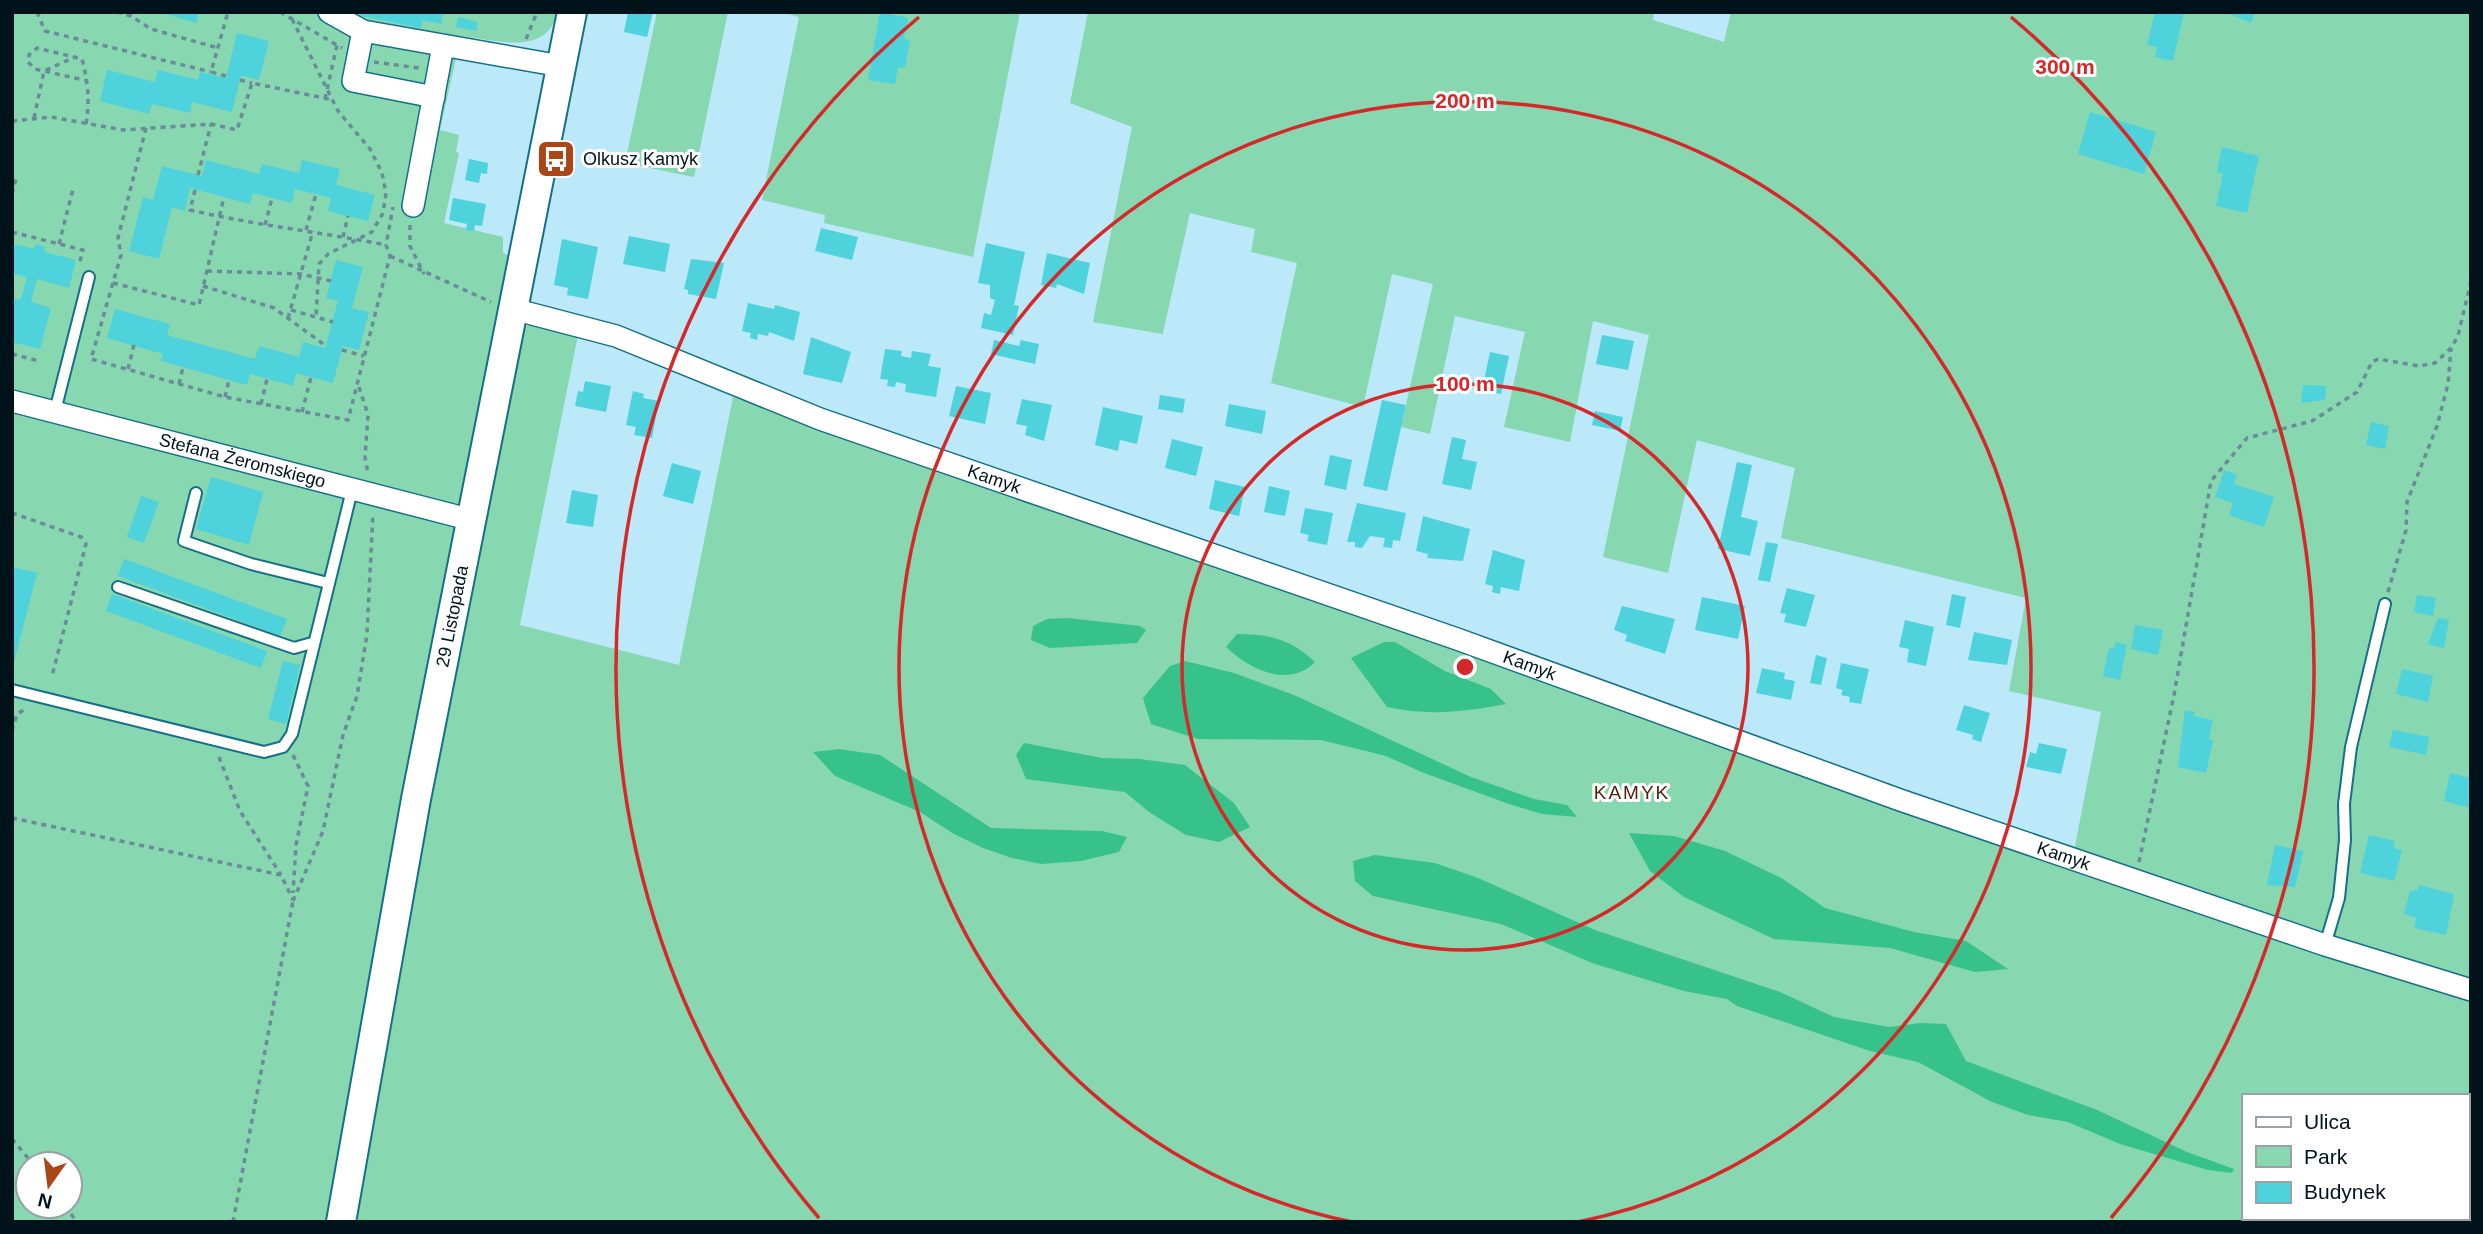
<svg xmlns="http://www.w3.org/2000/svg" width="2483" height="1234" font-family="Helvetica,sans-serif">
	<style>
		.green { fill: #87d7b0; fill-rule: evenodd }
		.forest { fill: #37c28b }
		.building { fill: #4ed2dc }
		.lines { fill: none; stroke-linecap: round; stroke-linejoin: round }
		.service-casing { stroke: #156f88; stroke-width: 14 }
		.minor-casing { stroke: #156f88; stroke-width: 24 }
		.tertiary-casing { stroke: #156f88; stroke-width: 32 }
		.path { stroke: #6a8c99; stroke-width: 3.5; stroke-dasharray: 5 5; stroke-linecap: butt }
		.service { stroke: #fff; stroke-width: 10 }
		.minor { stroke: #fff; stroke-width: 21 }
		.tertiary { stroke: #fff; stroke-width: 28 }
		.ring { fill: none; stroke: #d62828; stroke-width: 3.5 }
		.labels { text-anchor: middle; stroke-width: 6; stroke-linejoin: round; paint-order: stroke }
		.poi-label { font-size: 18px; fill: #00131b; stroke: #fff; text-anchor: start }
		.street-label { font-size: 18px; fill: #00131b; stroke: #fff }
		.neighbourhood-label { font-size: 19px; letter-spacing: 2px; fill: #4f1f09; stroke: #fff }
		.centre { fill: #d62828; stroke: #fff; stroke-width: 3.5 }
		.ring-label { font-size: 21px; text-anchor: middle; font-weight: bold; fill: #d62828; stroke: #fff; stroke-width: 6; stroke-linejoin: round; paint-order: stroke }
	</style>
	<rect width="100%" height="100%" fill="#bbe9fa"/>
	<!-- green -->
	<g class="green">
		<path d="M12,12H557C548,57 495,40 461,36L440,130L459,135L456,152L459,153L444,223L503,237V253L510,256L328,1222H12ZM28,1164H70V1206H28Z"/>
		<polygon points="657,12 728,12 694,177 625,163"/>
		<polygon points="780,12 1020,12 973,257 824,223 825,215 762,200 799,17"/>
		<polygon points="1088,12 1654,12 1653,20 1724,42 1731,12 2471,12 2471,980 2339,942 2074,851 2101,712 2009,691 2026,598 1781,538 1795,468 1697,440 1668,573 1603,557 1649,335 1593,321 1570,442 1504,427 1525,332 1455,316 1430,434 1401,427 1433,284 1392,274 1363,407 1271,383 1297,263 1251,252 1255,229 1190,213 1162,337 1162,334 1093,322 1132,127 1070,103"/>
		<polygon points="528,325 578,335 520,625 679,665 733,397 2471,997 2471,1213 2467,1216 2467,1096 2243,1096 2243,1218 2465,1218 2461,1222 353,1222 429,803 522,331"/>
	</g>
	<!-- forest -->
	<g class="forest">
		<polygon points="1068,618 1140,626 1146,630 1137,643 1050,648 1031,640 1033,626 1047,619"/>
		<path d="M1237,634C1269,634 1291,639 1315,662C1288,689 1249,669 1226,647Z"/>
		<path d="M1384,642H1395L1445,671L1491,689L1506,704C1464,712 1428,716 1387,707L1351,658Z"/>
		<polygon points="1185,661 1234,673 1294,695 1471,777 1534,799 1567,805 1577,817 1542,814 1509,804 1424,773 1386,756 1321,740 1198,739 1151,724 1143,698 1170,666"/>
		<polygon points="1024,743 1102,758 1140,759 1185,765 1234,803 1250,827 1219,842 1186,835 1149,812 1125,792 1026,779 1016,755"/>
		<polygon points="839,749 880,755 991,828 1102,831 1127,837 1119,852 1081,861 1041,864 1012,858 983,848 954,834 920,812 835,776 813,752"/>
		<polygon points="1629,833 1674,836 1725,851 1783,879 1825,908 1914,932 1966,941 2008,969 1975,972 1890,948 1774,939 1684,897 1650,871"/>
		<polygon points="1375,855 1435,863 1478,878 1595,930 1780,992 1834,1017 1889,1027 1921,1023 1946,1024 1966,1061 2097,1110 2187,1152 2234,1169 2232,1173 2208,1170 2120,1144 2068,1122 2028,1115 1992,1102 1918,1062 1870,1051 1737,1006 1727,999 1684,991 1592,963 1501,924 1373,896 1355,881 1353,861"/>
	</g>
	<!-- building -->
	<g class="building">
		<polygon points="159,12 199,12 196,23"/>
		<polygon points="361,12 436,12 443,14 441,24 423,20 421,28 361,16"/>
		<polygon points="628,12 653,12 647,37 624,32"/>
		<polygon points="880,12 908,18 904,39 910,40 905,68 898,67 895,84 868,80"/>
		<polygon points="2155,12 2184,12 2173,61 2155,57 2157,47 2147,45"/>
		<polygon points="2225,12 2255,12 2251,23"/>
		<polygon points="458,17 478,22 476,31 456,27"/>
		<polygon points="237,33 269,41 259,80 241,75 232,112 192,102 190,113 152,104 149,114 100,101 107,70 155,82 158,70 198,80 200,72 226,78"/>
		<polygon points="2090,112 2156,132 2144,174 2078,154"/>
		<polygon points="2222,147 2259,156 2247,213 2216,206 2223,174 2217,172"/>
		<polygon points="469,159 488,163 487,174 481,173 479,183 465,180"/>
		<polygon points="206,160 259,174 262,164 299,173 302,160 340,169 336,185 375,195 368,221 328,211 331,198 295,189 292,203 253,193 250,204 190,188 185,211 172,207 159,259 129,251 143,197 153,200 162,166 202,176"/>
		<polygon points="453,198 486,204 482,226 475,225 474,231 466,230 467,224 449,220"/>
		<polygon points="821,228 858,237 852,260 815,251"/>
		<polygon points="629,236 670,244 665,272 623,264"/>
		<polygon points="562,239 598,247 588,299 567,295 568,288 554,285"/>
		<polygon points="986,243 1025,252 1014,305 1019,306 1013,335 981,328 984,313 991,315 995,300 990,298 990,285 978,283"/>
		<polygon points="12,244 34,249 35,244 45,247 44,252 76,260 69,288 37,279 31,302 51,308 40,349 12,342 12,298 21,300 27,277 12,273"/>
		<polygon points="1047,253 1090,263 1084,294 1057,284 1056,288 1041,285"/>
		<polygon points="691,259 724,263 716,299 688,294 688,290 684,289"/>
		<polygon points="336,260 363,267 352,308 369,312 359,350 343,346 333,383 296,373 293,386 250,374 247,385 161,361 163,354 107,338 115,309 170,324 167,335 255,359 259,346 299,357 303,342 325,348 338,301 326,298"/>
		<polygon points="748,303 774,309 775,305 800,312 794,341 769,332 768,336 758,334 757,340 750,338 751,333 742,331"/>
		<polygon points="1602,335 1634,341 1628,370 1596,364"/>
		<polygon points="811,337 851,352 842,383 803,374"/>
		<polygon points="994,340 1019,346 1021,340 1039,344 1035,364 991,354"/>
		<polygon points="885,349 902,351 901,356 911,358 912,351 931,354 928,366 941,368 936,397 905,392 906,384 896,382 895,387 887,386 888,380 880,379"/>
		<polygon points="1490,352 1509,356 1501,394 1482,390"/>
		<polygon points="585,381 611,386 606,412 575,406 578,391 583,392"/>
		<polygon points="2303,385 2326,386 2325,400 2301,403"/>
		<polygon points="956,386 991,393 985,424 949,416"/>
		<polygon points="633,391 644,394 643,398 659,401 652,438 634,435 636,427 626,425"/>
		<polygon points="1160,395 1185,399 1183,413 1158,409"/>
		<polygon points="1022,399 1052,405 1044,441 1025,435 1027,426 1016,424"/>
		<polygon points="1382,400 1406,405 1387,491 1363,486"/>
		<polygon points="1229,404 1266,411 1262,434 1225,426"/>
		<polygon points="1103,407 1143,416 1137,444 1120,440 1118,451 1095,445"/>
		<polygon points="1595,411 1623,417 1620,431 1592,425"/>
		<polygon points="2371,422 2389,426 2385,449 2366,445"/>
		<polygon points="1452,437 1466,440 1462,459 1477,462 1471,490 1442,484"/>
		<polygon points="1172,439 1203,447 1196,476 1165,468"/>
		<polygon points="1330,455 1352,460 1346,490 1324,485"/>
		<polygon points="1737,462 1752,465 1741,517 1758,521 1750,556 1718,549"/>
		<polygon points="672,463 701,471 693,504 663,496"/>
		<polygon points="2224,470 2237,475 2234,484 2274,497 2264,527 2229,515 2233,503 2215,497"/>
		<polygon points="211,477 263,492 249,545 196,529"/>
		<polygon points="1215,480 1245,487 1239,516 1209,509"/>
		<polygon points="1269,486 1290,491 1285,516 1264,512"/>
		<polygon points="572,490 598,495 593,527 566,523"/>
		<polygon points="141,496 159,502 144,543 127,537"/>
		<polygon points="1357,503 1406,513 1400,541 1393,540 1392,548 1383,547 1385,538 1370,536 1362,548 1355,547 1355,542 1347,542"/>
		<polygon points="1305,508 1333,513 1327,545 1307,541 1309,535 1300,533"/>
		<polygon points="1423,516 1470,529 1463,561 1427,558 1428,554 1416,551"/>
		<polygon points="1766,542 1778,544 1770,582 1758,580"/>
		<polygon points="1493,550 1525,560 1519,591 1501,587 1500,594 1492,592 1493,586 1485,584"/>
		<polygon points="124,559 287,619 280,636 118,576"/>
		<polygon points="12,567 37,573 13,666 12,666"/>
		<polygon points="1787,588 1815,595 1806,627 1784,622 1786,614 1780,613"/>
		<polygon points="112,594 267,651 261,668 106,611"/>
		<polygon points="1952,594 1966,597 1960,628 1946,625"/>
		<polygon points="2417,595 2436,598 2433,616 2414,612"/>
		<polygon points="1702,597 1745,606 1738,639 1695,630"/>
		<polygon points="1622,606 1675,619 1665,654 1625,641 1627,635 1614,630"/>
		<polygon points="2438,618 2449,620 2444,648 2428,644"/>
		<polygon points="1905,620 1934,627 1926,666 1907,662 1909,649 1899,647"/>
		<polygon points="2135,625 2163,630 2158,655 2131,649"/>
		<polygon points="1974,632 2012,640 2007,665 1968,660"/>
		<polygon points="2115,642 2127,645 2120,680 2103,676 2109,648 2114,649"/>
		<polygon points="1816,655 1827,658 1821,685 1810,683"/>
		<polygon points="283,661 300,665 286,724 268,719"/>
		<polygon points="1841,663 1869,669 1861,704 1849,702 1850,697 1841,695 1843,690 1836,688"/>
		<polygon points="1762,668 1785,673 1784,679 1795,681 1791,700 1756,693"/>
		<polygon points="2402,669 2433,676 2428,702 2396,694"/>
		<polygon points="1964,705 1990,713 1981,742 1972,739 1973,735 1956,730"/>
		<polygon points="2185,710 2195,712 2194,716 2213,720 2209,739 2213,740 2206,773 2178,767"/>
		<polygon points="2393,730 2429,737 2426,755 2389,747"/>
		<polygon points="2039,743 2067,749 2061,774 2026,767 2030,752 2036,754"/>
		<polygon points="2450,773 2471,778 2471,808 2444,801"/>
		<polygon points="2369,835 2395,841 2393,848 2402,850 2394,881 2360,873"/>
		<polygon points="2275,845 2303,851 2295,887 2267,885"/>
		<polygon points="2419,885 2454,894 2446,935 2414,928 2416,918 2404,914 2410,891 2418,890"/>
	</g>
	<g class="lines">
		<!-- service casing -->
		<g class="service-casing">
			<g id="service">
				<polyline points="55,411 89,277"/>
				<polyline points="196,493 184,541 251,564 328,583"/>
				<polyline points="118,587 294,648 312,643"/>
				<polyline points="12,690 264,752 283,747 292,734 352,490"/>
				<polyline points="2325,945 2339,898 2345,840 2344,804 2351,747 2385,604"/>
			</g>
		</g>
		<!-- minor casing -->
		<g class="minor-casing">
			<g id="minor">
				<polyline points="329,12 363,31 561,66"/>
				<polyline points="363,31 353,81 434,97"/>
				<polyline points="413,206 443,46"/>
				<path id="s1" d="M513,309L616,336L820,419L1457,639L1900,800L2325,945L2471,990"/>
				<path id="s2" d="M12,401L472,520"/>
			</g>
		</g>
		<!-- tertiary casing -->
		<g class="tertiary-casing">
			<g id="tertiary">
				<path id="s3" d="M341,1222L416,799L572,12"/>
			</g>
		</g>
		<!-- path -->
		<g class="path">
			<polyline points="37,12 45,31 211,72"/>
			<polyline points="117,12 131,16 151,29 218,48"/>
			<polyline points="280,12 342,48"/>
			<polyline points="292,19 338,111 370,149 382,173 386,193 383,213 372,232 328,254 319,264 316,317"/>
			<polyline points="526,39 537,12"/>
			<polyline points="374,62 419,68"/>
			<polyline points="226,76 211,72 228,12"/>
			<polyline points="240,80 252,83"/>
			<polyline points="325,99 337,45"/>
			<polyline points="34,118 44,71 75,57"/>
			<polyline points="12,121 51,117 123,130 211,124 237,130 252,83 333,100"/>
			<path d="M86,124C90,100 88,82 82,59L37,48L29,55L28,62L35,69L88,81"/>
			<polyline points="146,128 118,238 121,255 91,359 225,397 348,420 390,256 386,245 393,207"/>
			<polyline points="198,175 211,124"/>
			<path d="M195,190L190,210C255,225 320,232 386,245"/>
			<polyline points="12,194 17,175"/>
			<polyline points="265,225 272,198"/>
			<polyline points="410,225 410,246 424,274"/>
			<polyline points="306,230 316,194"/>
			<polyline points="12,232 83,250 79,265"/>
			<polyline points="343,237 348,216"/>
			<polyline points="59,244 73,189"/>
			<polyline points="390,256 491,302"/>
			<polyline points="207,271 301,274 331,281"/>
			<polyline points="113,283 199,305 224,197"/>
			<polyline points="203,286 274,308 326,346"/>
			<polyline points="291,310 333,322"/>
			<polyline points="288,318 313,231"/>
			<polyline points="342,350 364,356"/>
			<polyline points="12,354 39,361"/>
			<polyline points="128,369 134,345"/>
			<polyline points="179,384 183,367"/>
			<polyline points="359,387 368,415 365,457 368,474"/>
			<polyline points="225,397 229,380"/>
			<polyline points="261,404 267,379"/>
			<polyline points="302,412 311,377"/>
			<polyline points="12,513 81,537 86,544 52,676"/>
			<polyline points="2388,592 2406,530 2407,502 2437,426 2448,384 2451,348"/>
			<polyline points="12,731 17,714 27,708"/>
			<polyline points="293,755 308,786 296,845 293,893"/>
			<polyline points="219,757 240,811 281,875"/>
			<polyline points="12,818 281,875 293,900"/>
			<polyline points="2139,862 2174,695 2211,481 2247,438 2312,421 2357,392 2372,362 2378,359 2419,366 2435,363 2451,348 2458,336 2471,281"/>
			<polyline points="293,901 323,831 343,735 357,696 367,634 373,513"/>
			<polyline points="12,1139 33,1164"/>
			<polyline points="65,1206 77,1222"/>
			<polyline points="233,1222 293,901"/>
		</g>
		<!-- service -->
		<use href="#service" class="service"/>
		<!-- minor -->
		<use href="#minor" class="minor"/>
		<!-- tertiary -->
		<use href="#tertiary" class="tertiary"/>
	</g>
	<!-- distance rings -->
	<g class="ring">
		<circle cx="1465" cy="667" r="283"/>
		<path d="M1352 1222A566 566 0 1 1 1578 1222"/>
		<path d="M819 1218A849 849 0 0 1 919 17M2011 17A849 849 0 0 1 2111 1218"/>
	</g>
	<!-- icons -->
	<defs>
		<g id="bus-square" transform="scale(2.0125)"><rect x="-9" y="-9" width="18" height="18" rx="4" fill="#ab4616" stroke="#fff"/><path d="M-5-6H5V4H4V6H2V4H-2V6H-4V4H-5ZM-3.5-4V0h7V-4ZM-3.5 1.2v1.5H-2V1.2ZM2 1.2v1.5H3.5V1.2Z" fill="#fff"/></g>
	</defs>
	<g fill-rule="evenodd">
		<use href="#bus-square" x="556" y="159"/>
	</g>
	<g class="labels">
		<!-- poi labels -->
		<g class="poi-label">
			<text x="583" y="165">Olkusz Kamyk</text>
		</g>
		<!-- street labels -->
		<g class="street-label">
			<text dy="6" stroke="none"><textPath href="#s2" startOffset="238">Stefana Żeromskiego</textPath></text>
			<text dy="6" stroke="none"><textPath href="#s1" startOffset="511">Kamyk</textPath></text>
			<text dy="6" stroke="none"><textPath href="#s3" startOffset="616">29 Listopada</textPath></text>
			<text dy="6" stroke="none"><textPath href="#s1" startOffset="1078">Kamyk</textPath></text>
			<text dy="6" stroke="none"><textPath href="#s1" startOffset="1645">Kamyk</textPath></text>
		</g>
		<!-- neighbourhood labels -->
		<g class="neighbourhood-label">
			<text x="1632" y="799">KAMYK</text>
		</g>
	</g>
	<circle cx="1465" cy="667" r="10" class="centre"/>
	<g class="ring-label">
		<text x="2065" y="74">300 m</text>
		<text x="1465" y="108">200 m</text>
		<text x="1465" y="391">100 m</text>
	</g>
	<!-- border -->
	<rect width="2483" height="1234" fill="none" stroke="#00131b" stroke-width="28"/>
	<!-- legend -->
	<rect x="2242" y="1094" width="228" height="126" fill="#ffffff" stroke="#99a1a4" stroke-width="2"/>
	<rect x="2256" y="1117" width="35" height="10" fill="#ffffff" stroke="#99a1a4" stroke-width="2"/>
	<text x="2304" y="1129" font-size="21" fill="#00131b">Ulica</text>
	<rect x="2256" y="1146" width="35" height="21" fill="#87d7b0" stroke="#99a1a4" stroke-width="2"/>
	<text x="2304" y="1164" font-size="21" fill="#00131b">Park</text>
	<rect x="2256" y="1182" width="35" height="21" fill="#4ed2dc" stroke="#99a1a4" stroke-width="2"/>
	<text x="2304" y="1199" font-size="21" fill="#00131b">Budynek</text>
	<!-- north arrow -->
	<g transform="translate(49 1185) rotate(194)"><circle r="33" fill="#ffffff" stroke="#99a1a4" stroke-width="2"/>
	<path d="M0-5L12 26L0 18L-12 26Z" fill="#ab4616"/>
	<text y="-10" font-size="19" font-weight="bold" text-anchor="middle" fill="#00131b">N</text>
	</g>
</svg>
